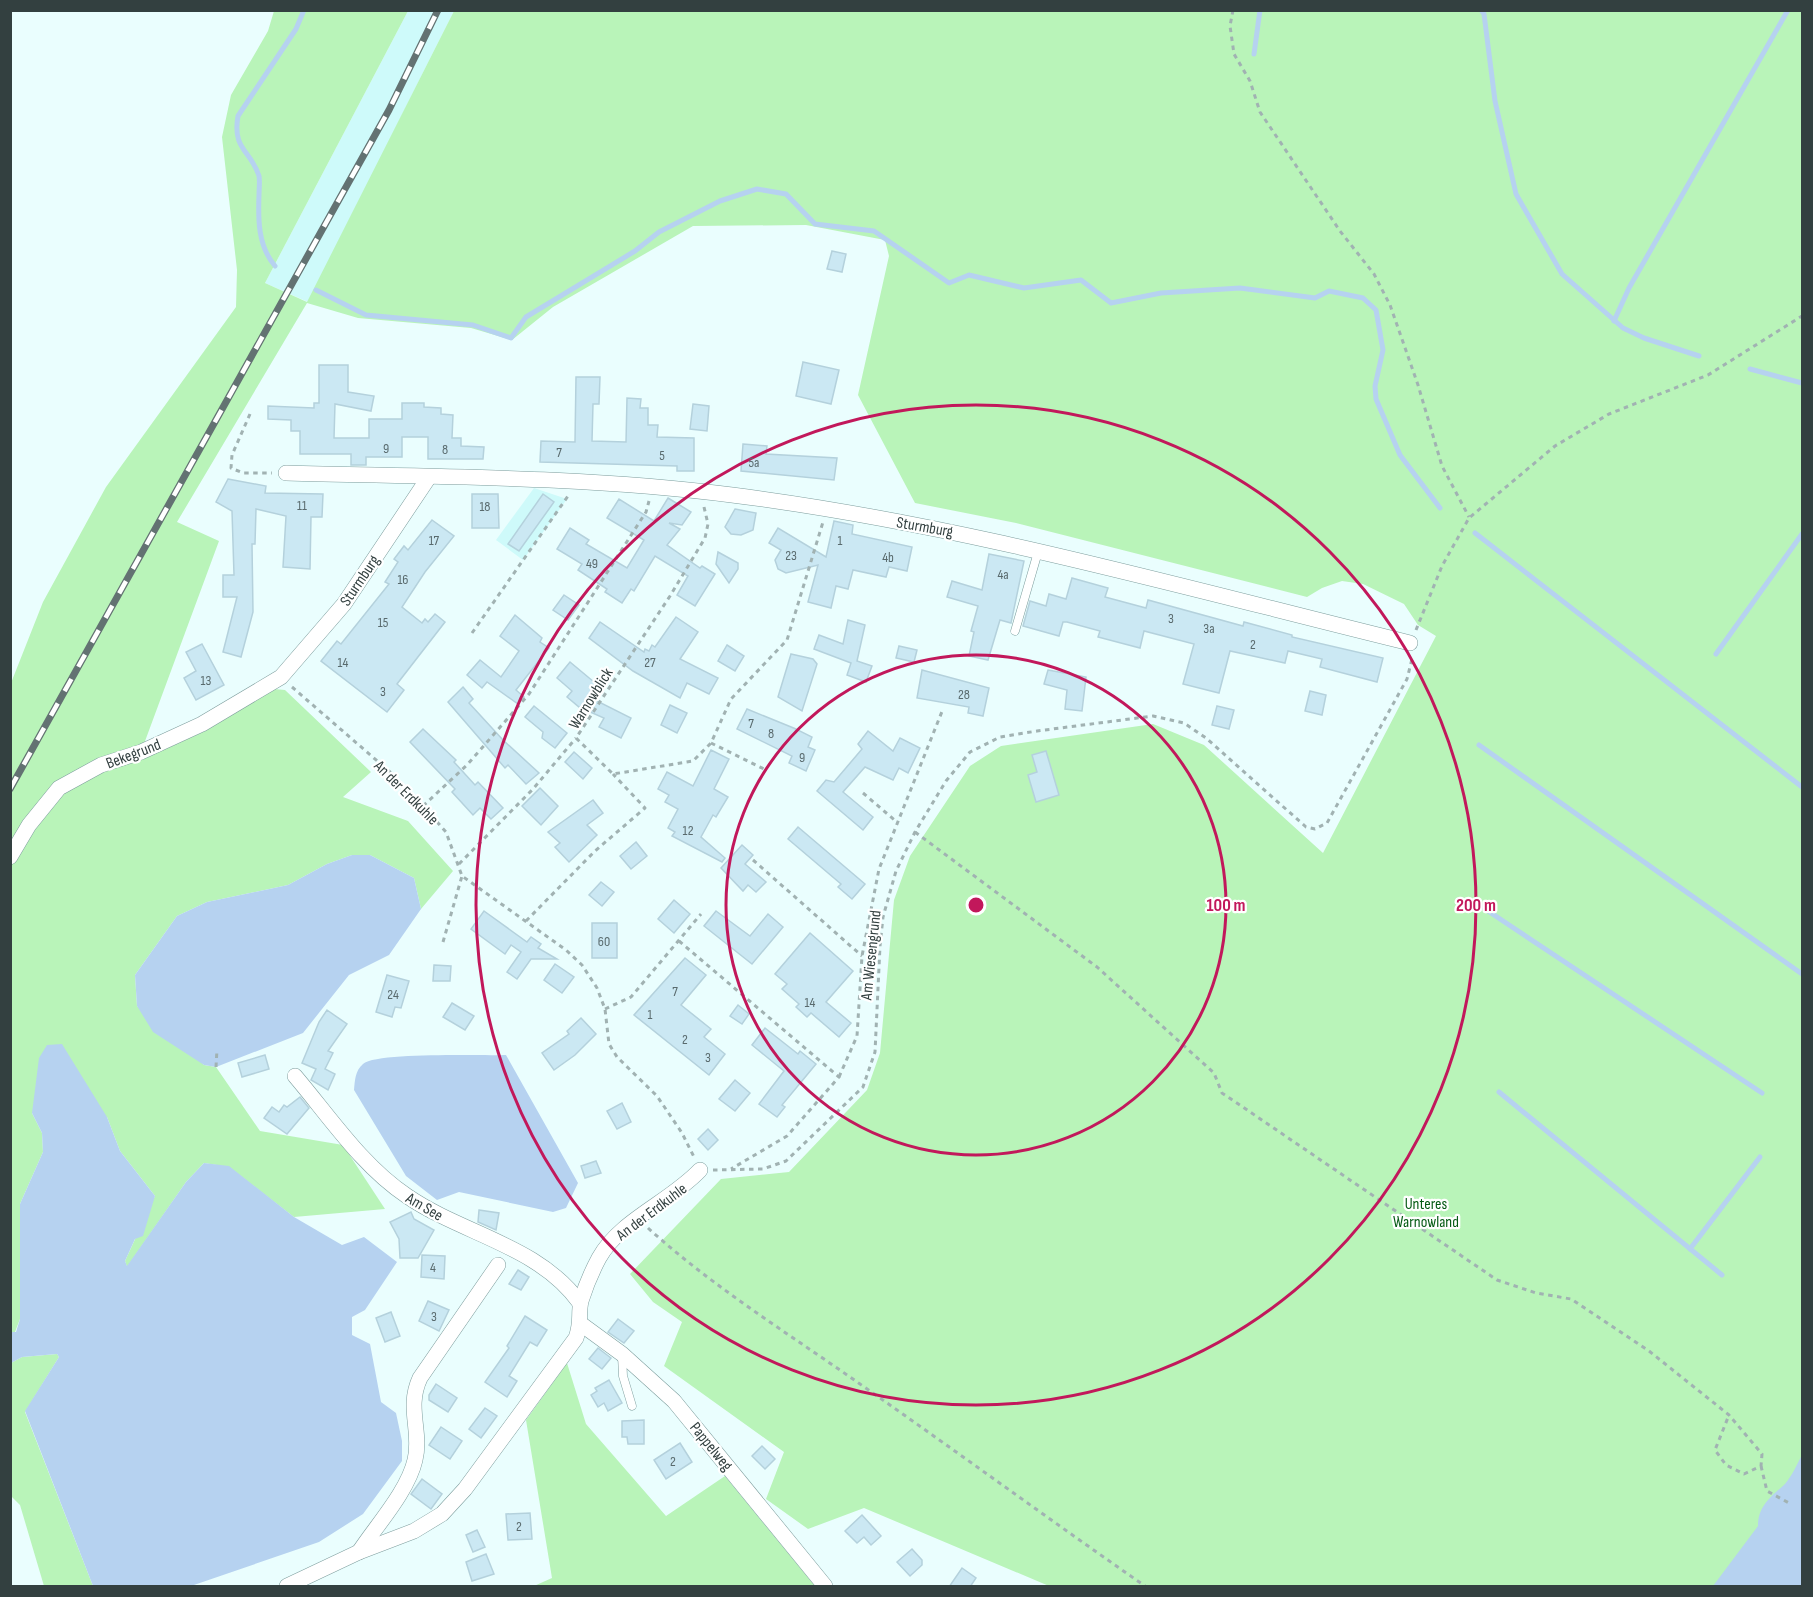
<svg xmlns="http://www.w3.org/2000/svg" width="1813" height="1597" font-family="'Sofia Sans Condensed',sans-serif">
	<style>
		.built { fill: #cefafa }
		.green { fill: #b9f4b9 }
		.water { fill: #b6d2f0 }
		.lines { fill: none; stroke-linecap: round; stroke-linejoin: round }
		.stream { stroke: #b6d2f0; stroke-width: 5 }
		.building { fill: #cbe8f3; stroke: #b4d1dc; stroke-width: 1.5 }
		.service-casing { stroke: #7d9d9d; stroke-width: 9 }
		.minor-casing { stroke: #7d9d9d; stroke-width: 16 }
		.path { stroke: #a1b2b2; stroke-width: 3; stroke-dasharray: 4.5 4.5; stroke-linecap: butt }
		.service { stroke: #fff; stroke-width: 8 }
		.minor { stroke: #fff; stroke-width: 15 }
		.rail-casing { stroke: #637272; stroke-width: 7 }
		.rail { stroke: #fff; stroke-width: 4.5; stroke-dasharray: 14; stroke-linecap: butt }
		.ring { fill: none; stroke: #c2185b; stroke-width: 3 }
		.labels { text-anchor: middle; stroke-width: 4.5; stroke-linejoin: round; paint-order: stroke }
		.number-label { font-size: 14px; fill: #596a6d }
		.street-label { font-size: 16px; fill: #334040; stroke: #fff }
		.park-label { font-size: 16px; fill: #045a13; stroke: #fff }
		.centre { fill: #c2185b; stroke: #fff; stroke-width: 3 }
		.ring-label { font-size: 18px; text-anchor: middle; font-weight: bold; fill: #c2185b; stroke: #fff; stroke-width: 4.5; stroke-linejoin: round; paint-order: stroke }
	</style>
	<rect width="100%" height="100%" fill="#eafefe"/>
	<!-- built -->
	<g class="built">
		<polygon points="408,11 454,11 308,302 265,283"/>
		<polygon points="534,488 567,499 523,560 496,540"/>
	</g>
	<!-- green -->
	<g class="green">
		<polygon points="274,11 408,11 265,283 307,302 454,11 1802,11 1802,1586 1049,1586 864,1508 808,1529 766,1499 784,1452 664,1366 682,1322 653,1302 630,1274 721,1179 789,1172 867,1090 880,1053 894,900 910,856 970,766 1001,746 1153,724 1204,745 1323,853 1436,636 1418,625 1404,604 1363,584 1342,581 1322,588 1307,597 1016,523 915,503 858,395 889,256 885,240 806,225 693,226 553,307 512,340 471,328 358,318 307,303 177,522 219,541 141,752 143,759 205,731 274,689 285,690 371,772 343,797 408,821 453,871 421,909 414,878 370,855 352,855 327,864 288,885 207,902 177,916 135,975 137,1006 204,1065 216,1067 260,1131 343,1145 385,1209 294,1217 229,1167 204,1163 186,1182 127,1267 125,1261 155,1196 120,1151 107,1117 32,1113 42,1133 43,1152 20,1204 20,1319 15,1332 11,1332 11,683 43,602 106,487 236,307 237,270 222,137 231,95 268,31"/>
		<polygon points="57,1354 59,1357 25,1412 93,1586 44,1586 20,1505 11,1496 11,1363 22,1357"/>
		<polygon points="567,1363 586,1424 666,1516 725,1476 815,1586 534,1586 552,1578 526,1420"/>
	</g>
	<!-- water -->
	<g class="water">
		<polygon points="352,855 370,855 414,878 421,909 389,955 349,975 303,1033 216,1067 204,1065 153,1032 137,1006 135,975 177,916 207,902 288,885 327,864"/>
		<polygon points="62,1044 107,1117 120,1151 155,1196 143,1236 135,1239 125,1261 127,1266 186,1182 204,1163 229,1166 294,1217 342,1245 364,1237 397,1262 365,1310 352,1317 352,1335 370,1344 381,1402 396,1413 402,1441 402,1461 363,1514 319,1542 191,1586 93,1586 25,1411 59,1357 57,1354 22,1357 11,1363 11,1332 16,1332 20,1319 20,1204 43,1152 42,1133 32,1113 39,1058 47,1045"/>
		<path d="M506,1055L578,1183L566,1208L553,1212L459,1192L437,1200L406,1176L354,1090C355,1080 355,1071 363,1064C377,1052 482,1056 506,1055Z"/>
		<path d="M1802,1455V1586H1713L1758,1526C1758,1505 1772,1496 1785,1484C1792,1476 1797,1464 1802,1455Z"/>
	</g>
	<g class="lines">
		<!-- stream -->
		<g class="stream">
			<polyline points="1481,10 1484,14 1495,101 1516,194 1562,274 1623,328 1644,338 1699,356"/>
			<polyline points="1254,54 1260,10"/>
			<path d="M275,266C258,246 258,220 259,195C259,189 260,181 259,176C251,150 232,150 238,116L296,29L304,10"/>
			<polyline points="316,290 366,315 473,325 511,338 526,317 635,251 659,232 720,201 757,189 786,194 815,224 874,231 949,283 969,275 1024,288 1081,280 1111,303 1161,293 1240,288 1315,298 1329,291 1363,298 1376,310 1383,350 1375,386 1376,399 1400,455 1440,508"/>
			<polyline points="1614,321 1629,288 1788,10"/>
			<polyline points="1750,369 1802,383"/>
			<polyline points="1475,533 1802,787"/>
			<polyline points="1716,654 1802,534"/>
			<polyline points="1479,745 1802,974"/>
			<polyline points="1476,903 1762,1093"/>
			<polyline points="1499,1092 1722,1275"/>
			<polyline points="1690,1249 1760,1157"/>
		</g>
	</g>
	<!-- building -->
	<g class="building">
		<polygon points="832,251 846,254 842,272 827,269"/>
		<polygon points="803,362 839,370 831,404 796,396"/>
		<polygon points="319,365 348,365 348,392 374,396 371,411 335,404 334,438 369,438 369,419 402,419 402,403 424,403 424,407 441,408 441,414 453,415 452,438 461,438 461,446 484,447 483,459 428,459 428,437 402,437 402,457 366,457 366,465 351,465 351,454 300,454 300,431 291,431 291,420 268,419 268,406 314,408 314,403 319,403"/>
		<polygon points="576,377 600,377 599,404 593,404 592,441 626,442 627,398 641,399 640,408 648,408 648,425 658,425 657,437 694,438 694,471 677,471 677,466 540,462 541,441 575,442"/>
		<polygon points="693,404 709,406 707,431 690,429"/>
		<polygon points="743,444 767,446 766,454 837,458 834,480 741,471"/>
		<polygon points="228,479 266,486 265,493 323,494 322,517 311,517 310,569 283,567 286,516 256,509 255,544 252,544 253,612 241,657 223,652 237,597 223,597 223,575 234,575 232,511 216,502"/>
		<polygon points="472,494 498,494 499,528 472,528"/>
		<polygon points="543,494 554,502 519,551 508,544"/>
		<polygon points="668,498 691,512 682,525 669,523 680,529 667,545 700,568 702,566 715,574 695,606 677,595 688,576 655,556 634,591 631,589 622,603 605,592 607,589 578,570 582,564 557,549 570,528 589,540 586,544 627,568 644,540 607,518 619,499 654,521"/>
		<polygon points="735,509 756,513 753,530 741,535 731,534 725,527"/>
		<polygon points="432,520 454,536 425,572 402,607 422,623 425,619 428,622 435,614 445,622 397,684 404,690 387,712 321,661 337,641 341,644 389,584 385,582 398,562 394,559 404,546 408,550"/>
		<polygon points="834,521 853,525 852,534 912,547 907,571 889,567 886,577 853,570 848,589 836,586 831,608 808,602 818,565 786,573 778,569 775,560 781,550 769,543 778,528 826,557"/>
		<polygon points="718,552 738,563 738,569 729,583 716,564"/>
		<polygon points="989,554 1024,561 1011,623 1000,620 988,660 969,656 974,632 971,631 978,606 947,597 952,581 982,590"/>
		<polygon points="1072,578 1108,588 1105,597 1146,608 1148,600 1243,626 1244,622 1292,635 1292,637 1383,658 1377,682 1320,667 1322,659 1288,651 1285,663 1230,651 1219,693 1183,684 1194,644 1144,631 1140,648 1098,637 1100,631 1067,622 1063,622 1059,636 1023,626 1030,601 1046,606 1049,594 1066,599"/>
		<polygon points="564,595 579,605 568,620 553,610"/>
		<polygon points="515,615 542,638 540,642 549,648 516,690 524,697 518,704 487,682 482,688 467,675 480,660 501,677 519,651 500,636"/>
		<polygon points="676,617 698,632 680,659 718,678 709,694 687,683 680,698 633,671 589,638 600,622 644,652 645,649 649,651 652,645 655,647"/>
		<polygon points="848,620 865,625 857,661 872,666 866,682 847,675 851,663 814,649 819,635 843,644"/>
		<polygon points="202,644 224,685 196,700 184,678 196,671 186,652"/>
		<polygon points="727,645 744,656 735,671 718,661"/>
		<polygon points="899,646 917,650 914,662 896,658"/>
		<polygon points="791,654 813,659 817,664 802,711 778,697"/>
		<polygon points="570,662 600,687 591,698 631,718 621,738 599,727 604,718 579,707 567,697 572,691 557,678"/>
		<polygon points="922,670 989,688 983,716 968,713 969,707 917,698"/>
		<polygon points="1048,670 1086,677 1082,711 1065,709 1067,690 1044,684"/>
		<polygon points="463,687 473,699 469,703 503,740 539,773 526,784 508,765 505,768 448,702"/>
		<polygon points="1310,691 1326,695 1322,715 1305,711"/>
		<polygon points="670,705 687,713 677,733 661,725"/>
		<polygon points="534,706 567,733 555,748 542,738 543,732 525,717"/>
		<polygon points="1217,706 1234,710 1229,729 1212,725"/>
		<polygon points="747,709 796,729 795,732 798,730 812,737 808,747 815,750 806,771 789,763 792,756 737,729"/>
		<polygon points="423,729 456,760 454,762 475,785 478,782 503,808 491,819 480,808 473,815 452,792 455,789 410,742"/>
		<polygon points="868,731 893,751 900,738 920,748 908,773 899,768 893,780 865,767 843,792 873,817 863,830 817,791 826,780 834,782 862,749 858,744"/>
		<polygon points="711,750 729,759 714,789 728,797 716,817 713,815 701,837 725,858 722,862 672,836 675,832 668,828 678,809 665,802 669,795 658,789 667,772 693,786"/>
		<polygon points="1046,751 1059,795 1036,802 1028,775 1037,772 1032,755"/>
		<polygon points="574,752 592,768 583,779 565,762"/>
		<polygon points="540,788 558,806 541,825 522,806"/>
		<polygon points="593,800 603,813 587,825 597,835 569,862 555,847 560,843 548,832"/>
		<polygon points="798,827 865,884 852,899 838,887 841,884 788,839"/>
		<polygon points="636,842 647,856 631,869 620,856"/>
		<polygon points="742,845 753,855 745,864 766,882 756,892 748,885 743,891 721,868"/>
		<polygon points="601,882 614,892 602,906 589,895"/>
		<polygon points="674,900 690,914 674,933 658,919"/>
		<polygon points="484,911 527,942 531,937 541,944 538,948 557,959 531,959 517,979 507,972 521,952 511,945 505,954 471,929"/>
		<polygon points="716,911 750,936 768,914 783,927 752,964 704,926"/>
		<rect x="592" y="923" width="25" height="35"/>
		<polygon points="810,933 853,971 826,1002 851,1023 839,1037 811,1013 807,1017 796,1007 799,1004 782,989 787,984 775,974"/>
		<polygon points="685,958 706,975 681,1005 711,1029 704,1037 725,1054 709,1075 634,1015"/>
		<polygon points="555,964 574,977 562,993 544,980"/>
		<polygon points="434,965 451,966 450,981 433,981"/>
		<polygon points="387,975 409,981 401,1008 395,1007 392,1017 376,1012"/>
		<polygon points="452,1003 474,1016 465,1030 443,1017"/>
		<polygon points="738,1005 749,1014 742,1024 730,1016"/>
		<polygon points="327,1010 347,1024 328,1051 333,1053 325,1069 335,1074 328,1090 311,1080 316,1069 302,1063 319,1022"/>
		<polygon points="581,1018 596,1034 575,1055 554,1070 542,1053 569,1034 567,1031"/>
		<polygon points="765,1028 798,1054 800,1051 816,1064 782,1105 785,1107 777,1117 759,1104 784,1071 752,1045"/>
		<polygon points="265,1055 269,1069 242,1077 238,1063"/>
		<polygon points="735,1080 750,1093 735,1111 719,1099"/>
		<polygon points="300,1097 309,1108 287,1134 264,1118 272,1107 279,1112 284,1105 287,1107"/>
		<polygon points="622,1103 631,1122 617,1129 607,1111"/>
		<polygon points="708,1129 718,1140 708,1150 698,1139"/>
		<polygon points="596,1161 601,1173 585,1178 581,1166"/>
		<polygon points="479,1210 499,1213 496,1230 478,1222"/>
		<polygon points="411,1212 414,1219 434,1230 418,1258 400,1258 399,1239 390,1222"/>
		<polygon points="422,1255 445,1256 444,1279 421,1277"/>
		<polygon points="518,1270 529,1277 521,1290 509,1284"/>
		<polygon points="428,1301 449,1310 439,1331 419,1321"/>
		<polygon points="391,1312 400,1336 385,1342 376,1318"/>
		<polygon points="525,1316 547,1330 537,1346 530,1342 509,1376 517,1381 507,1397 485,1382 509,1348 507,1346"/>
		<polygon points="618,1319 634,1331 624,1343 608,1332"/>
		<polygon points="598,1348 611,1358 602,1369 589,1359"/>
		<polygon points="609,1380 622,1403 608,1411 604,1403 598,1407 591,1395 597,1391 595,1388"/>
		<polygon points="436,1384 457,1398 448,1412 429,1400 429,1395"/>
		<polygon points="485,1408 497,1416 481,1438 469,1429"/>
		<polygon points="644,1420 644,1444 628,1444 627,1437 622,1437 622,1421"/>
		<polygon points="441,1427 462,1441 450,1459 429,1445"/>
		<polygon points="680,1443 692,1462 666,1479 654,1460"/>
		<polygon points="762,1446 775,1459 765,1469 752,1456"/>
		<polygon points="422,1479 442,1494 431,1509 411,1494"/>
		<polygon points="530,1513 532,1539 508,1540 506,1514"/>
		<polygon points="862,1515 881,1536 871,1545 864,1537 857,1543 845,1531"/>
		<polygon points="477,1530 485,1547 473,1552 466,1535"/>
		<polygon points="912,1549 922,1560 922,1565 910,1576 897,1562"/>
		<polygon points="486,1554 494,1574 472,1581 466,1562"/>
		<polygon points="962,1568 976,1578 970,1587 949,1587"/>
	</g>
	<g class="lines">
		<!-- service casing -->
		<g class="service-casing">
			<g id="service">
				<polyline points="1015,631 1038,552"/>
				<polyline points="622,1355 623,1376 632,1406"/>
			</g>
		</g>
		<!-- minor casing -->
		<g class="minor-casing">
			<g id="minor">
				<path d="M286,473C434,477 585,476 732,495C962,524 1185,588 1410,643"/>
				<polyline points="10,857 29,825 59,788 101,765 141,752 202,724 281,677 344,604 429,477"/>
				<path d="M295,1076C329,1116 362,1166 407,1196C464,1235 538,1245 580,1303"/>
				<polyline points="581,1324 622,1354 674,1401 825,1586"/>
				<path d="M359,1552C376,1526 408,1491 415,1460C422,1431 406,1408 420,1378L498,1265"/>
				<path d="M287,1586L359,1552L414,1531L442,1514L465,1489L576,1338C582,1322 578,1314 581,1301C585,1288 592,1271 599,1258C620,1220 670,1202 700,1170"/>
			</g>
		</g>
		<!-- path -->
		<g class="path">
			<polyline points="1233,10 1230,26 1234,54 1250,81 1260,112 1340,231 1374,274 1390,305 1418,385 1442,466 1469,517"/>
			<polyline points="250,414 232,455 231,468 243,473 272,473"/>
			<polyline points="704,507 708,524 705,538 670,596 576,738 613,774 693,761 711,743 731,699 787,640 823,522"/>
			<polyline points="1416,630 1442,566 1469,518 1555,446 1609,414 1708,375 1802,316"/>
			<polyline points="472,633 568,496"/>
			<polyline points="292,687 390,772 423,806 446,832 462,876 566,950 582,965 597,988 605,1009 609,1044 617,1057 657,1096 682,1133 694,1157"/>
			<polyline points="711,743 764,769"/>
			<polyline points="863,793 898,823"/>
			<polyline points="423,806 467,765 529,694 646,512 649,501"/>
			<polyline points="915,832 1097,967 1214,1073 1222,1093 1231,1099 1497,1280 1536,1293 1571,1299 1649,1351 1729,1415 1762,1454 1761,1466 1744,1474 1726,1465 1715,1450 1729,1415"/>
			<polyline points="753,860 862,956"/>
			<polyline points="459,864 533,789 576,738"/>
			<polyline points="526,921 595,851 645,808 613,774"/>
			<polyline points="679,941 839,1077 787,1136 731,1169"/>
			<polyline points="443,942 462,876"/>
			<polyline points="605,1009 631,997 701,914"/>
			<polyline points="216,1067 217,1049"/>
			<polyline points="839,1077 857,1036 862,956 879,869 943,709"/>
			<polyline points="713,1170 763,1169 786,1161 863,1087 875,1052 880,946 883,917 896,871 915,832 946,781 970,752 1000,737 1037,731 1153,716 1184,723 1206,738 1306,827 1315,829 1327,823 1407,679 1412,659"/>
			<path d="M648,1228C713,1287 789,1334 860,1384C956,1451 1050,1520 1145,1586"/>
			<polyline points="1761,1466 1767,1491 1789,1503"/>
		</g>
		<!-- service -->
		<use href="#service" class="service"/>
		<!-- minor -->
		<use href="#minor" class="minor"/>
		<!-- rail casing -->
		<g class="rail-casing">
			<polyline id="rail" points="10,789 389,110 438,10"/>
		</g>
		<!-- rail -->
		<use href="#rail" class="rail"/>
	</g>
	<!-- distance rings -->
	<g class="ring">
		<circle cx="976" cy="905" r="250"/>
		<circle cx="976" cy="905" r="500"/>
	</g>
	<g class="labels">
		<!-- number labels -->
		<g class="number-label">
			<text x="386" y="453">9</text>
			<text x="445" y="454">8</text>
			<text x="559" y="457">7</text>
			<text x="662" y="460">5</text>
			<text x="754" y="467">5a</text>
			<text x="302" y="510">11</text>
			<text x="485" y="511">18</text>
			<text x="434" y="545">17</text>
			<text x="840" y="545">1</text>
			<text x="791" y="560">23</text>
			<text x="888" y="562">4b</text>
			<text x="592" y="568">49</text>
			<text x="1003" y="579">4a</text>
			<text x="403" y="584">16</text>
			<text x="1171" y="623">3</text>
			<text x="383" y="627">15</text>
			<text x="1209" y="633">3a</text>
			<text x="1253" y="649">2</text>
			<text x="343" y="667">14</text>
			<text x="650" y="667">27</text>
			<text x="206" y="685">13</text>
			<text x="383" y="696">3</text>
			<text x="964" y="699">28</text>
			<text x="751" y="728">7</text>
			<text x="771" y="738">8</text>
			<text x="802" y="762">9</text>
			<text x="688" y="835">12</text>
			<text x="604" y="946">60</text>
			<text x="675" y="996">7</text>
			<text x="393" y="999">24</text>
			<text x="810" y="1007">14</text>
			<text x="650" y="1019">1</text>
			<text x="685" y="1044">2</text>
			<text x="708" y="1062">3</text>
			<text x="433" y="1272">4</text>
			<text x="434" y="1321">3</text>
			<text x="673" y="1466">2</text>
			<text x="519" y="1531">2</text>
		</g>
		<!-- street labels -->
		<g class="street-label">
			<text transform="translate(925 526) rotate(10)" y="6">Sturmburg</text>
			<text transform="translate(359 580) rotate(-56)" y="6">Sturmburg</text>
			<text transform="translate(590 698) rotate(-58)" y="6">Warnowblick</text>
			<text transform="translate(133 753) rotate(-21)" y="6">Bekegrund</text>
			<text transform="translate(407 792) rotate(45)" y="6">An der Erdkuhle</text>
			<text transform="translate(870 955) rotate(-84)" y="6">Am Wiesengrund</text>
			<text transform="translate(425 1206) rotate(30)" y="6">Am See</text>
			<text transform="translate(651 1211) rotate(-37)" y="6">An der Erdkuhle</text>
			<text transform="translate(712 1446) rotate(51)" y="6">Pappelweg</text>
		</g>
		<!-- park labels -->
		<g class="park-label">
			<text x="1426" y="1209">Unteres<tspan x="1426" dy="18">Warnowland</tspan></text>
		</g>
	</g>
	<circle cx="976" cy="905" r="9" class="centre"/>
	<g class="ring-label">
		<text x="1226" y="911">100 m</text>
		<text x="1476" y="911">200 m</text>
	</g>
	<!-- border -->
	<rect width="1813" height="1597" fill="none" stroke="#334040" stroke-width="24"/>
</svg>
